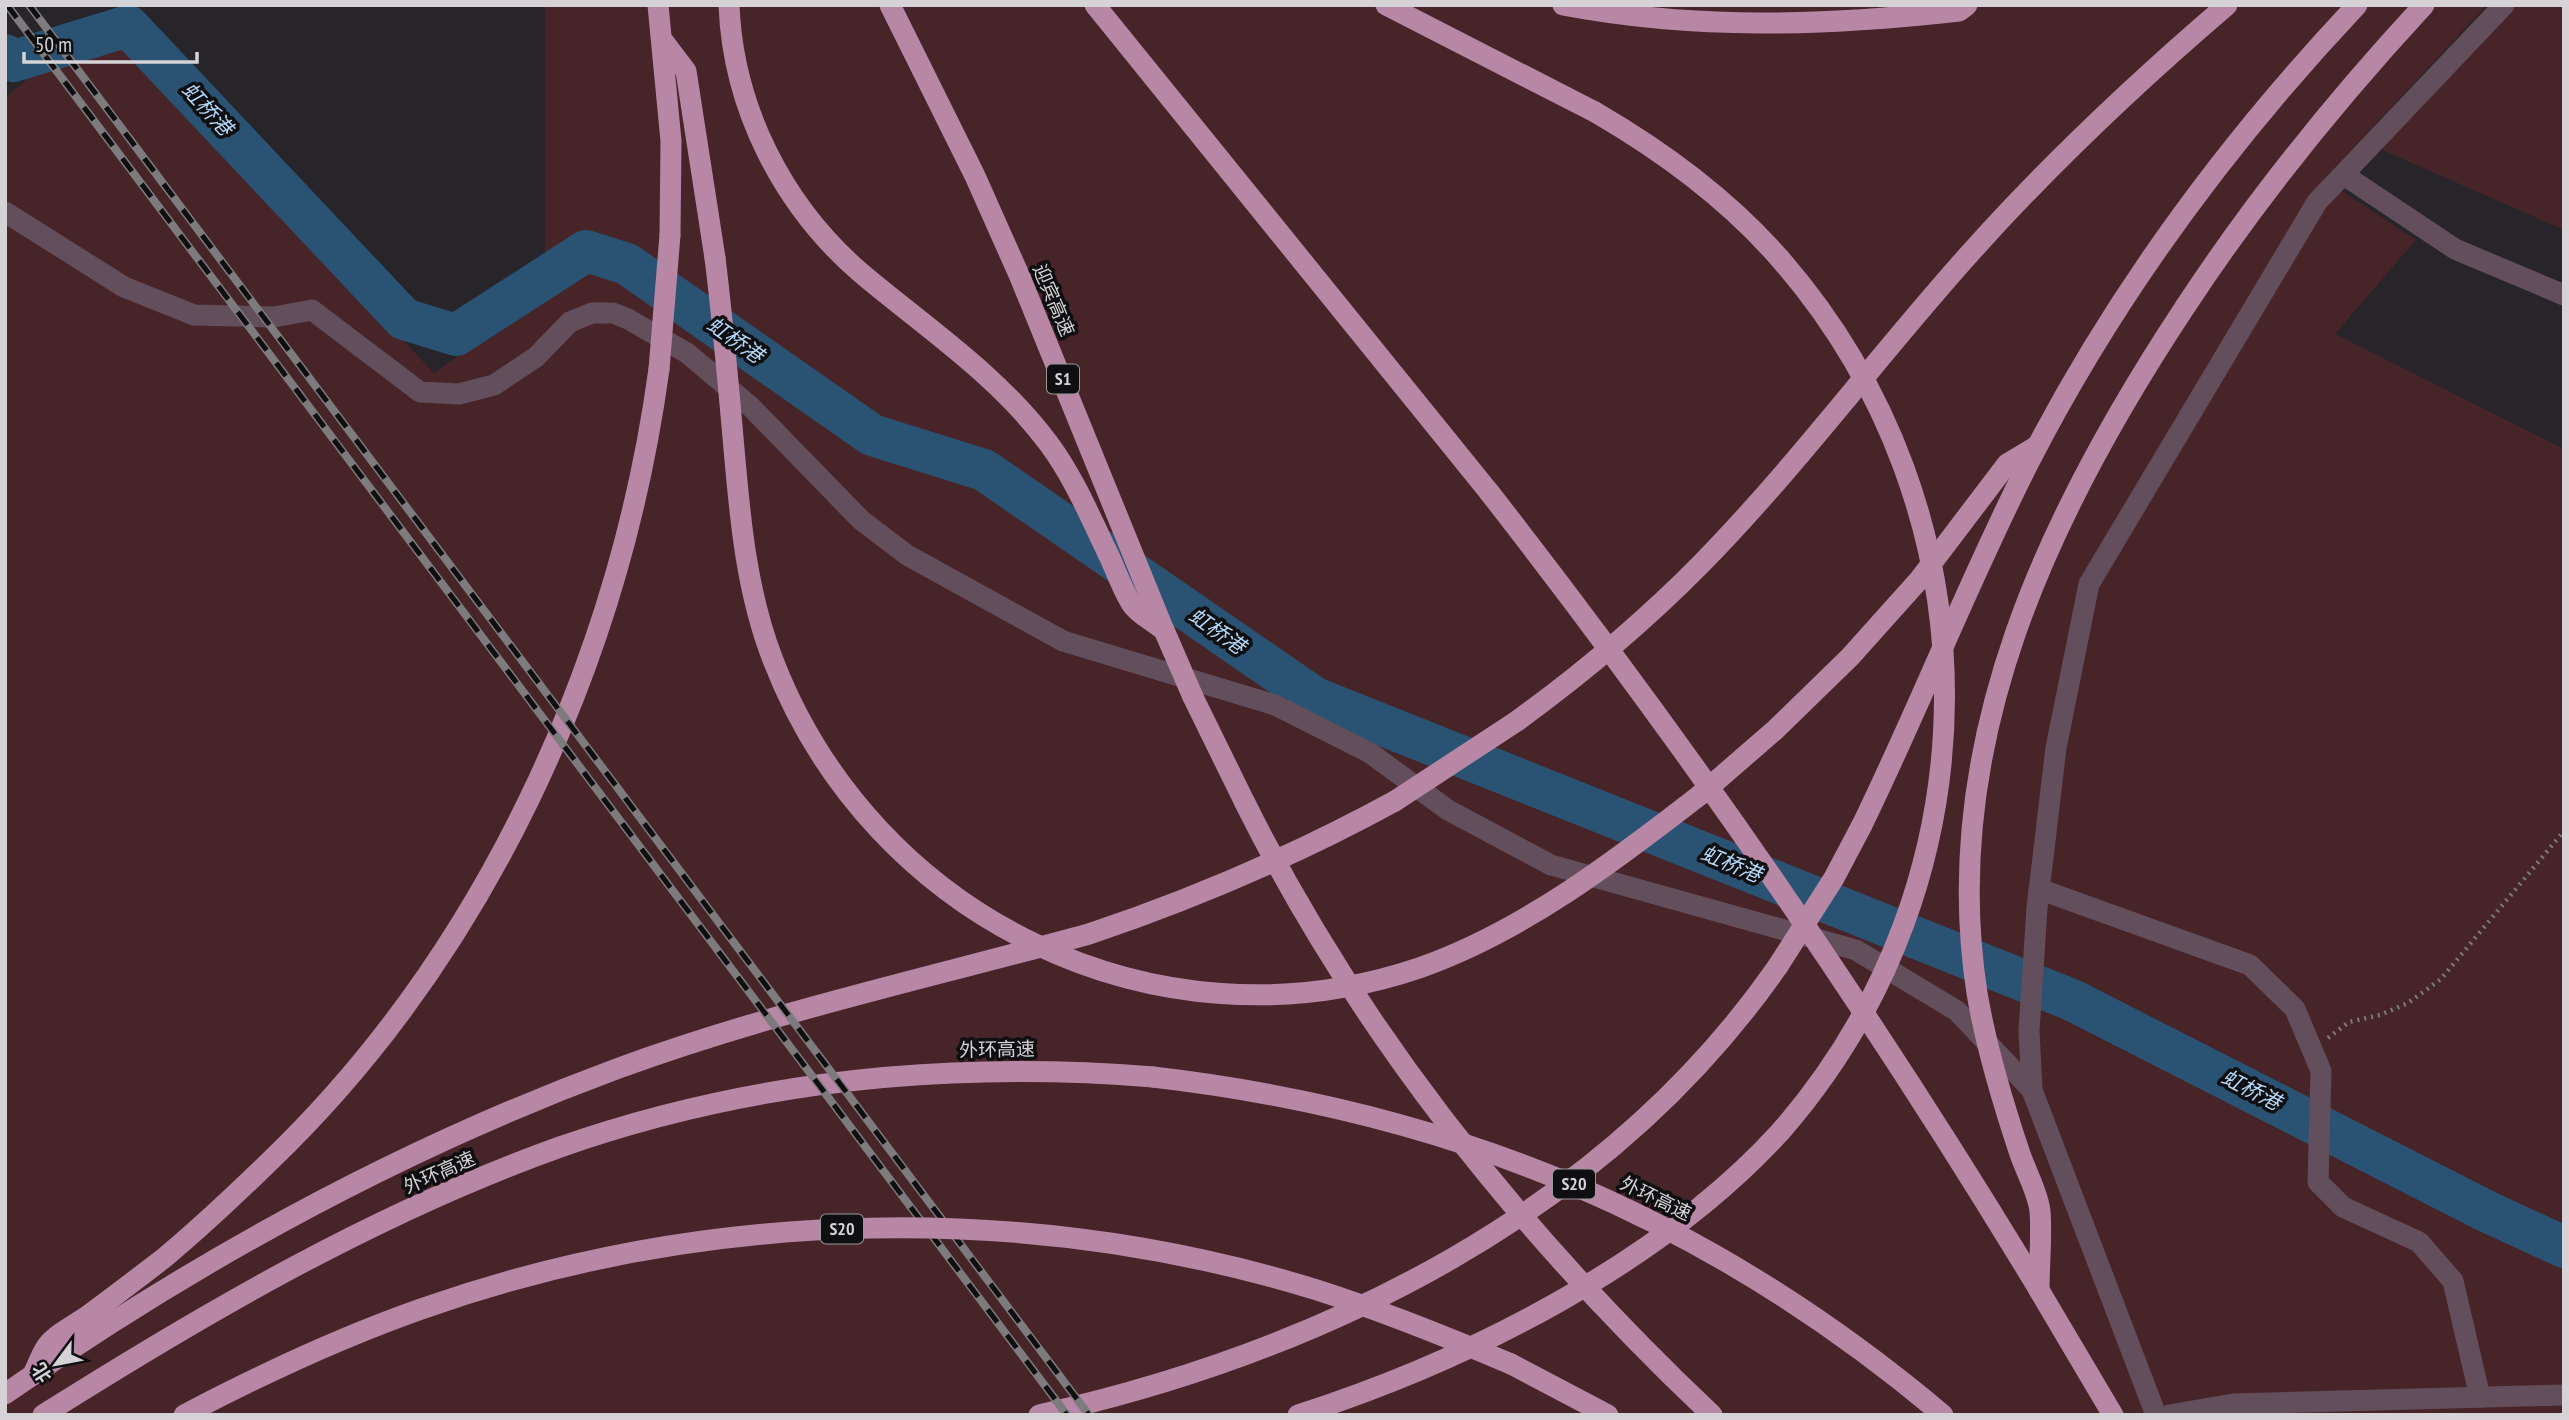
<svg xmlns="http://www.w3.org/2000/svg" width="2569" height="1420" font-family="'PT Sans Narrow','Noto Sans SC',sans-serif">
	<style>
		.green { fill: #472428 }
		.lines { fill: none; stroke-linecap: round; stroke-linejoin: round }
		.river { stroke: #295273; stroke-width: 42 }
		.path { stroke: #7c7a7d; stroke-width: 4.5; stroke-dasharray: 2 5; stroke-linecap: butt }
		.minor { stroke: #634f5c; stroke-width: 21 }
		.highway { stroke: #b887a6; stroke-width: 21 }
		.rail-casing { stroke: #7d7b7e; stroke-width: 8 }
		.rail { stroke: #0f0e10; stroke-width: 5; stroke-dasharray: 16; stroke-linecap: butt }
		.highway-bridge { stroke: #b887a6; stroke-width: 21 }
		.labels { text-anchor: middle; stroke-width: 7; stroke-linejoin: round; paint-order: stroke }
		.shield { fill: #0f0e10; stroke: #9a989b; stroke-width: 2 }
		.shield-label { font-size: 18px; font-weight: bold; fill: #d5d3d6 }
		.street-label { font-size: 19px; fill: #d5d3d6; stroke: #0f0e10 }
		.water-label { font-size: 21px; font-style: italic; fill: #b4dafc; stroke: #0f0e10 }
	</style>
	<rect width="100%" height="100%" fill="#272529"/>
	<!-- green -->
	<g class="green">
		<polygon points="545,5 2487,5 2324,179 2416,240 2335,334 2564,449 2564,1415 5,1415 5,97 101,21 434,373 545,293"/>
		<polygon points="2504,5 2564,5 2564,230 2382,150 2476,28"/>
	</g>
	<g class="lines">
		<!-- river -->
		<polyline class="river" points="5,55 14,61 128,26 404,319 456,335 586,251 627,264 872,435 984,470 1315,698 2072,1000 2488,1212 2564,1247"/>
		<!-- path -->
		<polyline class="path" points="2328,1038 2349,1022 2380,1015 2408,1003 2441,979 2564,831"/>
		<!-- minor -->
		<g class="minor">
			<polyline points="2344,175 2455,249 2564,295"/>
			<polyline points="5,212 124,287 194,315 274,317 312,310 420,392 459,394 494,385 536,357 570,322 592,313 613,313 628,319 687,353 751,407 861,520 907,555 1063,641 1275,705 1370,753 1448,810 1551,865 1856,950 1957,1011 2032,1090 2156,1415"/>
			<polyline points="2039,889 2250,965 2295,1009 2321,1071 2318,1182 2343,1207 2419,1242 2453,1281 2480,1397"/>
			<polyline points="2032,1090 2029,1031 2037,908 2056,748 2089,584 2317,202 2504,5"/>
			<polyline points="2169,1415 2233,1404 2564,1395"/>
		</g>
		<!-- highway -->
		<g class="highway">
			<polyline points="658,5 671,141 670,235"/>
			<path d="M729,5C733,108 783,206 861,273C925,327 998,375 1049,444C1075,479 1092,521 1111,560C1117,574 1123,590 1131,603C1138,614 1154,622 1164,630"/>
			<polyline points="890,5 975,176 1020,277 1163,628"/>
			<polyline points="1095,5 1489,492"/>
			<polyline points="1386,5 1595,112"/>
			<path d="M1563,5C1694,30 1827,26 1959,11L1967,5"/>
			<polyline points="664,42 686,71 715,258"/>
			<path d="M2185,307C2256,199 2336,100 2424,5"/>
			<polyline points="1193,697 1245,803"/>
			<path d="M1517,721C1583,673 1645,621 1702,563C1798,465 1880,353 1972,251C2051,163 2137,82 2227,5"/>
			<polyline points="1700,795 1775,730 1850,657 1919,580 2007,464 2037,446"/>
			<path d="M1862,825C1920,706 1968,582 2028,464C2114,296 2227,143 2357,5"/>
			<polyline points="2039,1290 2113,1415"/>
			<polyline points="1511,1364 1608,1415"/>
			<path d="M33,1374C38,1365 41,1354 47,1346C55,1335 74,1325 86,1317C112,1298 138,1278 164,1258C200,1228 234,1196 268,1163C484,956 619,663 659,369"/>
			<path d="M5,1394C197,1260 399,1149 619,1068C772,1012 932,977 1089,934C1196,898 1296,855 1395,801"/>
			<path d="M43,1415C206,1312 378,1212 560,1147C751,1080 953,1061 1153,1077"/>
			<path d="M1039,1415C1325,1351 1607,1212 1778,966"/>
			<path d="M1298,1415C1467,1361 1661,1263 1781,1131"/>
		</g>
		<!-- rail casing -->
		<g class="rail-casing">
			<g id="rail">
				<polyline points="7,5 1067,1415"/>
				<polyline points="29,5 1089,1415"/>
			</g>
		</g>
		<!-- rail -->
		<use href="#rail" class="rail"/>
		<!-- highway-bridge -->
		<g class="highway-bridge">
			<path d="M1595,112C1664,152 1729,200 1781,260C1999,511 1999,881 1781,1131"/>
			<path d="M715,258C722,314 727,370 732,426C739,505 744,586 773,660C872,917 1156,1057 1419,968C1522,932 1615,861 1700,795"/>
			<polyline points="659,369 670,235"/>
			<path d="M1489,492C1688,747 1871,1012 2038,1288"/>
			<polyline points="1164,630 1193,697"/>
			<polyline points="1395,801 1517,721"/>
			<path d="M1245,803C1360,1034 1525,1238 1712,1415"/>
			<polyline points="1778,966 1834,878 1862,825"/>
			<path d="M1153,1077C1456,1112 1709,1218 1943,1415"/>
			<path d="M2039,1290C2039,1264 2042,1237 2040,1211C2038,1192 2025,1170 2019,1151C2002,1100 1986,1047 1977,993C1938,742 2050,511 2185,307"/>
			<path d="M184,1415C262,1374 341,1337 424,1308C709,1208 1029,1201 1317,1290C1383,1311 1447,1337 1511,1364"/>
		</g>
	</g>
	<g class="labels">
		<!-- shield labels -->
		<g class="shield">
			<rect x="1047" y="364.5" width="32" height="29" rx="5"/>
			<rect x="1553" y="1169.5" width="42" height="29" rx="5"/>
			<rect x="821" y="1214.5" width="42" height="29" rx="5"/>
		</g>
		<g class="shield-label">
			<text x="1063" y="385">S1</text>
			<text x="1574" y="1190">S20</text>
			<text x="842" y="1235">S20</text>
		</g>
		<!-- street labels -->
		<g class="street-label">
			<text transform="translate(1054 300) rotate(67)" y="7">迎宾高速</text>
			<text transform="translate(997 1049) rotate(-1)" y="7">外环高速</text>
			<text transform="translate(439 1172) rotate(-24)" y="7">外环高速</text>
			<text transform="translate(1656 1198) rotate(26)" y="7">外环高速</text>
		</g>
		<!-- water labels -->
		<g class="water-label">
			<text transform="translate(207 109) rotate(47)" y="7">虹桥港</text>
			<text transform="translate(735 340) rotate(35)" y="7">虹桥港</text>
			<text transform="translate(1217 631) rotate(35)" y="7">虹桥港</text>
			<text transform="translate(1731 864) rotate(22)" y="7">虹桥港</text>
			<text transform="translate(2251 1090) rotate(27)" y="7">虹桥港</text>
		</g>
	</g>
	<!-- border -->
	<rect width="2569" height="1420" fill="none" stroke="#d5d3d6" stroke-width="14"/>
	<!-- north arrow -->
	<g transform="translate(56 1364) rotate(238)" stroke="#0f0e10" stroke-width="5" paint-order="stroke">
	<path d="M0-5L12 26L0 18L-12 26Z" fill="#d5d3d6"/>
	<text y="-10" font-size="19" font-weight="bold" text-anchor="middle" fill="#d5d3d6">北</text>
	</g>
	<!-- scale -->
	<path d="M24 52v10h173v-10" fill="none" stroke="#d5d3d6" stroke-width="3.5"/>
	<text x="35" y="52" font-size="21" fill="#d5d3d6" stroke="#0f0e10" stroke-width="5" paint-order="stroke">50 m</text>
</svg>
